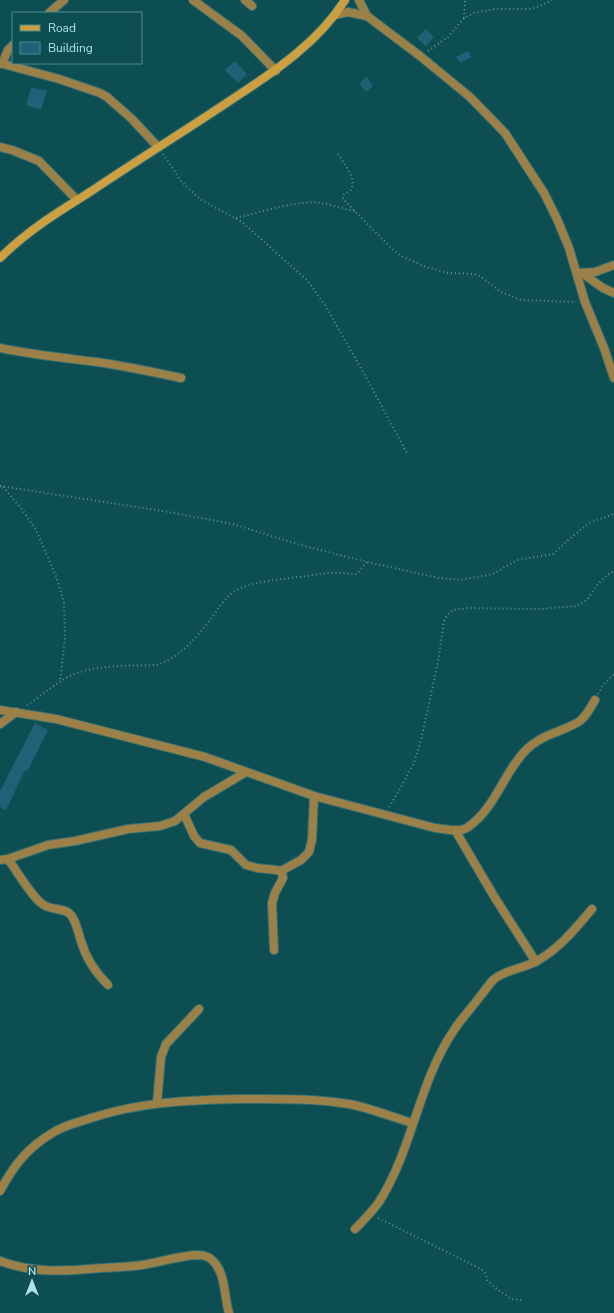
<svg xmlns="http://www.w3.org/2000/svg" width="614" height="1313" font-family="'Nunito Sans',sans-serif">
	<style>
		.building { fill: #206177 }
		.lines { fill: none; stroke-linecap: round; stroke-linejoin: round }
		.street-casing { stroke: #316e73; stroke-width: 10 }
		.secondary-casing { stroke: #316e73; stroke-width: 10 }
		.path { stroke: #5a9398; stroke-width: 2; stroke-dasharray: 1 3; stroke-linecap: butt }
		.street { stroke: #9b8048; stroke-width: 8 }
		.secondary { stroke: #cca040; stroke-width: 8 }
	</style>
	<rect width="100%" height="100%" fill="#0d4e53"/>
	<!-- building -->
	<g class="building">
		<polygon points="426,29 434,37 426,46 417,38"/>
		<polygon points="468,51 471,57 460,63 456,57"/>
		<polygon points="235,61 247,74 238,83 225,70"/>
		<polygon points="367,77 373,86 366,92 359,83"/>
		<polygon points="31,87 47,91 41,110 26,105"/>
		<polygon points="35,723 48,730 27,772 25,770 6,810 0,807 0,791"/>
	</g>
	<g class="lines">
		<!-- street casing -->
		<g class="street-casing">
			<g id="street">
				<polyline points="193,0 242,36 276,71"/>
				<polyline points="245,0 252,6"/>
				<polyline points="359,0 367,16 420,56 470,97 505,133 544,193 557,219 569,248 585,302 604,348 614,378"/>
				<polyline points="49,13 64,0"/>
				<polyline points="335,15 348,12 367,16"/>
				<polyline points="0,63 59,79 100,93 107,97 132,119 158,147"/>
				<polyline points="2,64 8,50 13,45"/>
				<polyline points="0,147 12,150 39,161 77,200"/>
				<polyline points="577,273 595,272 614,265"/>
				<polyline points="582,273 603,288 614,293"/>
				<path d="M0,348C32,355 64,358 97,362C125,366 153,372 181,378"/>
				<path d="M0,710L56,719L205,757L314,796L435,828C446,829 460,833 468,827C496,808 504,771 527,749C535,741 548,735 559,731C566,728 575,725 581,720C587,715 591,707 595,700"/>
				<polyline points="0,724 16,712"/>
				<polyline points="184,814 194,836 200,843 231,850 246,865 257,868 276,870 281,871 282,873 283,878 275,893 272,903 274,950"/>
				<polyline points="455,830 495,898 536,962"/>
				<path d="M8,859C17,871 30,894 41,903C49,911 65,907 71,915C77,923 78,933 81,941C86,959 95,972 108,985"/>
				<polyline points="0,860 8,859 48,845 75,841 128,829 160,826 175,821 204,797 246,772"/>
				<polyline points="281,871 301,860 309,852 312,840 314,796"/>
				<polyline points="157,1103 161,1057 166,1044 199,1009"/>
				<path d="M0,1191C14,1165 28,1147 54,1132C65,1125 79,1122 91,1118C141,1102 188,1100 240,1099C277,1099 312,1098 349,1104C370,1108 392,1117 412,1123"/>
				<path d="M355,1229C363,1221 372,1212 379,1202C413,1149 418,1083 454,1030C461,1019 470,1010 478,999C483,993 488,986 493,980C506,969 523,969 537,961C560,948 575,929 592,909"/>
				<path d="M0,1261C34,1274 68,1271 103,1268C116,1267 129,1267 142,1265C160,1262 179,1256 197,1255C203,1255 209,1256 213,1261C226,1274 224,1297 229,1313"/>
			</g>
		</g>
		<!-- secondary casing -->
		<g class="secondary-casing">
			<path id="secondary" d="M0,258C27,231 58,212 90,192C139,159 188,129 237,96C277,70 319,41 345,0"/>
		</g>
		<!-- path -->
		<g class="path">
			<polyline points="464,18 465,0"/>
			<polyline points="428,51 448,37 464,18 474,13 495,9 530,9 538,7 552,0"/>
			<polyline points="163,154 181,181 200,199 242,222 308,281 326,307 367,379 408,455"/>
			<path d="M338,154C344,164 357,178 351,190L343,195V199L391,248L401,256L426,267L448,273L474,274L480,276L501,292L521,300L576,302"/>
			<path d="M236,218C261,212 296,200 321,203C332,205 343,209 355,211"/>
			<polyline points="0,486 163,511 233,524 297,544 367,562 439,578 460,580 493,574 517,560 553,554 567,541 589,523 614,514"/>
			<polyline points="3,487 21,508 36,530 56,576 64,603 65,638 60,682"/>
			<polyline points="598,694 603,685 614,674"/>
			<path d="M27,705C41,696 53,685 68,677C94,664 127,666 156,665C179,659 199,635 213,616C219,608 224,599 232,593C248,581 286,579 306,576C315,575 324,573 333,573C341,572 347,574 355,574H357L367,562"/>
			<polyline points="389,807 401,787 414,763 421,740 438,662 444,621 448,614 453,610 466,608 540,609 577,606 587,600 596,586 607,575 614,571"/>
			<polyline points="378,1218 481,1269 486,1274 487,1280 493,1286 511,1299 521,1300"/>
		</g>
		<!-- street -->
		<use href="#street" class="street"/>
		<!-- secondary -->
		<use href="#secondary" class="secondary"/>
	</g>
	<!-- legend -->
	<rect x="12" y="12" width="130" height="52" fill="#0d4e53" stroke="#4e898e"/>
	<rect x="20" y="25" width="20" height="6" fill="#cca040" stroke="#4e898e"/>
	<text x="48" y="32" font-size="12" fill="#b0e1e6">Road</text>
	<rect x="20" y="42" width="20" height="12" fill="#206177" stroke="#4e898e"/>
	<text x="48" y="52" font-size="12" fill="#b0e1e6">Building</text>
	<!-- north arrow -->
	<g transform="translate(32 1281)" stroke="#0d4e53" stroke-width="3" paint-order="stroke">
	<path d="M0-3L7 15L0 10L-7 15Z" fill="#b0e1e6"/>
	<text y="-6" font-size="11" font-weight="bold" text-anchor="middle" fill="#b0e1e6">N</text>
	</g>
</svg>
